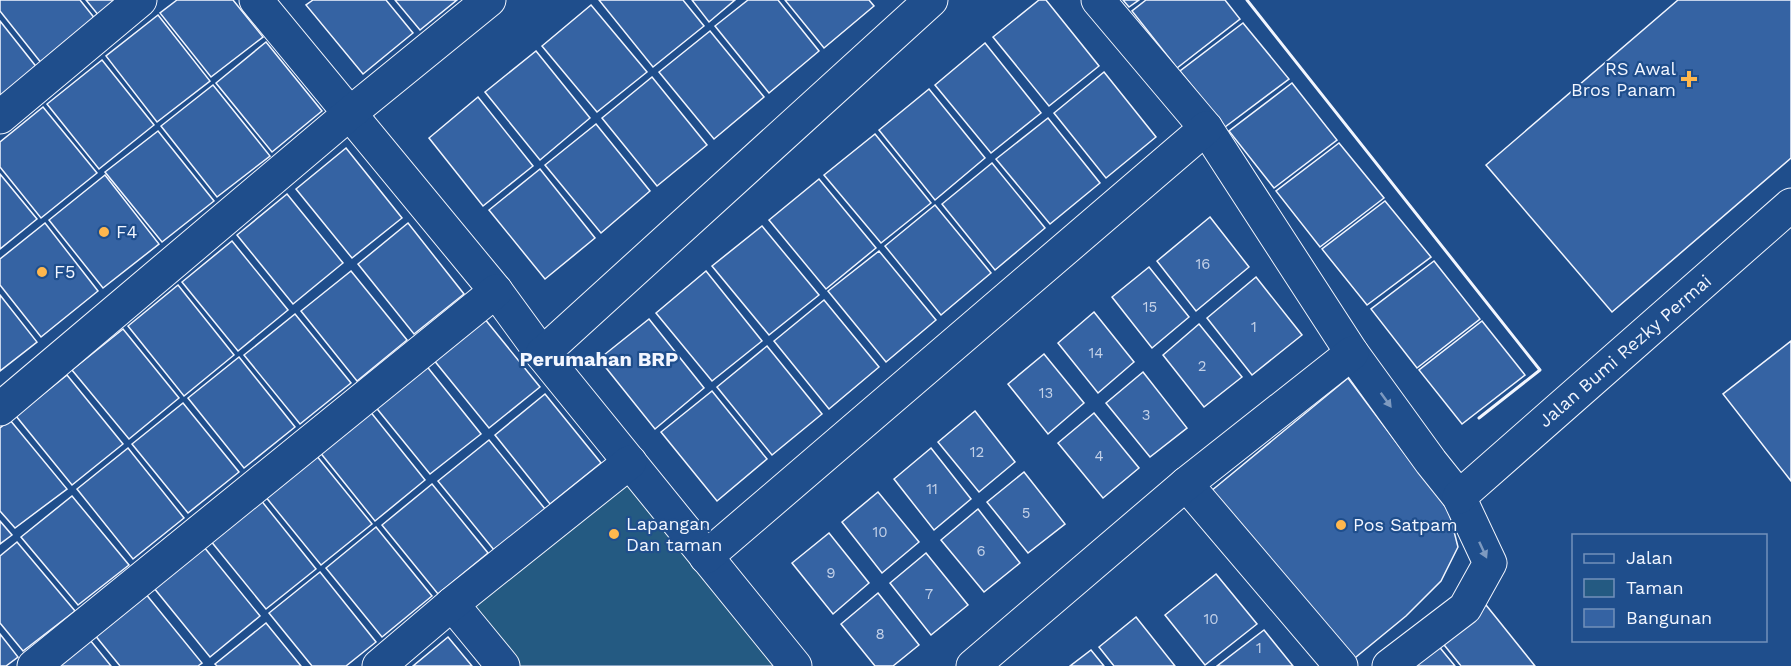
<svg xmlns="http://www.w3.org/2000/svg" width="1791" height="666" font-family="'Work Sans',sans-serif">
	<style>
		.green { fill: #245a82; stroke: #a8bbd7; stroke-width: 1.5 }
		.building { fill: #3563a3; stroke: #f2f6ff; stroke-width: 1.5 }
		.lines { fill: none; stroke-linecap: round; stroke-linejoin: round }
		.minor-casing { stroke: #f2f6ff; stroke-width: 35 }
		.minor { stroke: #1f4e8c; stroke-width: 33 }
		.wall { stroke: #f2f6ff; stroke-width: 3 }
		.oneway { fill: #7e9ac0 }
		.poi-dot { fill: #ffb74d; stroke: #1f4e8c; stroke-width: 2 }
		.labels { text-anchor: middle; stroke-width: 4.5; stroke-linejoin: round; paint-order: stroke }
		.number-label { font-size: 15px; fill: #c3d1e8 }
		.poi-label { font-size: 18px; fill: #f2f6ff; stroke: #1f4e8c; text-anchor: start }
		.street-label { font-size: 18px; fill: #f2f6ff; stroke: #1f4e8c }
		.neighbourhood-label { font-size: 20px; font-weight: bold; fill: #f2f6ff; stroke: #1f4e8c }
	</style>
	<rect width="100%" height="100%" fill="#1f4e8c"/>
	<!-- green -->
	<polygon class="green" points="630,462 795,666 503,666 452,604"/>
	<!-- building -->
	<g class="building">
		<polygon points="0,0 80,0 100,25 46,69 0,11"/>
		<polygon points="86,0 131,0 104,22"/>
		<polygon points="177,0 233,0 263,37 211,77 160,13"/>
		<polygon points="313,0 386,0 413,33 363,74 306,5"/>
		<polygon points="395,0 457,0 420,30"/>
		<polygon points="599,0 683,0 704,26 653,67"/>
		<polygon points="692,0 735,0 709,22"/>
		<polygon points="748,0 778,0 819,51 769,93 715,26"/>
		<polygon points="785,0 869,0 874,6 824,48"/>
		<polygon points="1039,0 1046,0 1099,66 1049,106 993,37"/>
		<polygon points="1123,0 1139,0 1129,7"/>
		<polygon points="1146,0 1225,0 1240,19 1177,68 1132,11"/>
		<polygon points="1678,0 1791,0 1791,158 1612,312 1486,165"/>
		<polygon points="591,5 647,72 597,112 542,46"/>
		<polygon points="158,15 210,81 157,122 106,56"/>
		<polygon points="0,21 42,74 0,107"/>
		<polygon points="1243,23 1289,79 1225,127 1180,71"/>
		<polygon points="710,31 764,97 714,139 659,72"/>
		<polygon points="266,42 322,111 272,152 216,83"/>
		<polygon points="985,43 1041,113 991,153 935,85"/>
		<polygon points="536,51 590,118 540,160 485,92"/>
		<polygon points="102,60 154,125 99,169 47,104"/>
		<polygon points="1104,72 1156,137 1106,178 1054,113"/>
		<polygon points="652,77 707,145 657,186 602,118"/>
		<polygon points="1292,83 1337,140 1274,188 1229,131"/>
		<polygon points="213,85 270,156 217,197 161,126"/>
		<polygon points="929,89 985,158 935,200 879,130"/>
		<polygon points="478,97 533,166 483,206 429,138"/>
		<polygon points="43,107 97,173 41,218 0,167 0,142"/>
		<polygon points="1048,118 1100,183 1050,224 996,159"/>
		<polygon points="596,124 650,191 601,233 545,165"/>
		<polygon points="158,131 214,201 162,242 105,172"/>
		<polygon points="875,134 931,203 881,243 824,175"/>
		<polygon points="1339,143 1384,198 1320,247 1276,191"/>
		<polygon points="346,148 402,218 352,258 296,189"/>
		<polygon points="992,163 1045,228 995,270 942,204"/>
		<polygon points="540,169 595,238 545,279 489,210"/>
		<polygon points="0,174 37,219 0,249"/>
		<polygon points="105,175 159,244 103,288 49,220"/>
		<polygon points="819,179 876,248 826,289 769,220"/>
		<polygon points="287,194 343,263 293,304 237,235"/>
		<polygon points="1385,201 1431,257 1367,305 1322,249"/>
		<polygon points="935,205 991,273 941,315 885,246"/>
		<polygon points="1210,217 1249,267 1196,311 1157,261"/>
		<polygon points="45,223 98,291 41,337 0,285 0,259"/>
		<polygon points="408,223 464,294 414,334 358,264"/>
		<polygon points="762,226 819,295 769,335 712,266"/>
		<polygon points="232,241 288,310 238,351 182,282"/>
		<polygon points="879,251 936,320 886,362 828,291"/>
		<polygon points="1434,261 1480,319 1417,368 1371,309"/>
		<polygon points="1149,267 1189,317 1152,348 1112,297"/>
		<polygon points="351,271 407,340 357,381 301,311"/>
		<polygon points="706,271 762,341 712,381 656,313"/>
		<polygon points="1256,277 1302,335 1252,375 1207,318"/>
		<polygon points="178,285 234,355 184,396 128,326"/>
		<polygon points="0,295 37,342 0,371"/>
		<polygon points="824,300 879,367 829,409 774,341"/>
		<polygon points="1094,312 1134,362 1098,393 1058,343"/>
		<polygon points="295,314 351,383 300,424 244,355"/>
		<polygon points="484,318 540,387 489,428 433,359"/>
		<polygon points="649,319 704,388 655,429 599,359"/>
		<polygon points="1482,321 1525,375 1462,424 1419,370"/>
		<polygon points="1199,324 1242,377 1204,407 1163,355"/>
		<polygon points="123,329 179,398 129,439 72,370"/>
		<polygon points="1791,341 1791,481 1723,394"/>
		<polygon points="767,346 822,414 772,455 717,387"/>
		<polygon points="1044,354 1084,403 1048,434 1008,384"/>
		<polygon points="239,357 295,427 244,468 188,398"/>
		<polygon points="425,364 481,434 430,474 374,405"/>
		<polygon points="1143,372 1187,428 1150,457 1106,403"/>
		<polygon points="67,375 123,444 72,485 16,416"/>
		<polygon points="1348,378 1414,466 1447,504 1458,547 1441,581 1406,616 1345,666 1205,496"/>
		<polygon points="712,391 767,459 717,501 661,432"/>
		<polygon points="545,394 601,463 550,504 495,435"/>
		<polygon points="183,403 239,472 188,513 132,444"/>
		<polygon points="369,410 425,480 375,521 319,451"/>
		<polygon points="975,411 1015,462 979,492 938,442"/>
		<polygon points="1094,413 1139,468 1103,498 1058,443"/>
		<polygon points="10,420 67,489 15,528 0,511 0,428"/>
		<polygon points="489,440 545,509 494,550 438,481"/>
		<polygon points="128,448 184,518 133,559 77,489"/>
		<polygon points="931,448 971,499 934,530 894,479"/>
		<polygon points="316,455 372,524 321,565 265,496"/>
		<polygon points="1024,472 1065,524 1028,553 987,502"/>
		<polygon points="432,484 488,553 438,594 382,525"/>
		<polygon points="878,492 919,542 882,573 842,522"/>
		<polygon points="72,496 129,565 78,605 21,537"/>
		<polygon points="260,499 316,569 266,609 210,540"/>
		<polygon points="978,509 1020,563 984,592 941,540"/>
		<polygon points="0,521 12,535 0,544"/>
		<polygon points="376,527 432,596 382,637 326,568"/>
		<polygon points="829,533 869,583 833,614 792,563"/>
		<polygon points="17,542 75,611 23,651 0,623 0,556"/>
		<polygon points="204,547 260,616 210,657 154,588"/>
		<polygon points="926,553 968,605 931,635 890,583"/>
		<polygon points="320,572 376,642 346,666 312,666 269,613"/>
		<polygon points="1216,574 1257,624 1205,665 1165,615"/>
		<polygon points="145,593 202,663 198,666 120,666 94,634"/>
		<polygon points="878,593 919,645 893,666 875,666 841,624"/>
		<polygon points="1482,600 1535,666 1461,666 1437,636"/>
		<polygon points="1136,617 1175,666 1114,666 1099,647"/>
		<polygon points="266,623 301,666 217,666 215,664"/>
		<polygon points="1264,630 1293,666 1217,666"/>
		<polygon points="0,634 18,657 6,666 0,666"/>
		<polygon points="448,637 472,666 413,666"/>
		<polygon points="1432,638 1455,666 1399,666"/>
		<polygon points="90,640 111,666 58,666"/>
		<polygon points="1091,650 1104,666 1070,666"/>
	</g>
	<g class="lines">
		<!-- minor casing -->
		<g class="minor-casing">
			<g id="minor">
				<polyline points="256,0 496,291 542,354 795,666"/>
				<polyline points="1098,0 1206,128 1352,353 1431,462 1459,497 1490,563 1465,608 1389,666"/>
				<polyline points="0,117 140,0"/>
				<polyline points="542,354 931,0"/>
				<polyline points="0,409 349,114 489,0"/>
				<polyline points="1186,484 1341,666"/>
				<polyline points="1459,497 1791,205"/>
				<polyline points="706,557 1206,128"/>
				<polyline points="452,604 503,666"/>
				<polyline points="34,666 496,291"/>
				<polyline points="379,666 452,604 630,462"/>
				<polyline points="973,666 1186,484 1352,353"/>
			</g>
		</g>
		<!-- minor -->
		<use href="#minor" class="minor"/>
		<!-- wall -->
		<polyline class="wall" points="1247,0 1540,370 1479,418"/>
	</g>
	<!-- one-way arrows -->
	<defs><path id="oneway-solid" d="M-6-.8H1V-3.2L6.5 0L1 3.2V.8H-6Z" transform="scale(1.5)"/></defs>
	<g class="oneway">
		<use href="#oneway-solid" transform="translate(1386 400) rotate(54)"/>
		<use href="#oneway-solid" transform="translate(1483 550) rotate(65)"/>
	</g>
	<!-- markers -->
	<g class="poi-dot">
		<path d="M1686 70h6v6h6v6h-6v6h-6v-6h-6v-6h6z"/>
		<circle cx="104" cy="232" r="6"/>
		<circle cx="42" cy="272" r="6"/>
		<circle cx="1341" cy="525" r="6"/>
		<circle cx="614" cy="534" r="6"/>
	</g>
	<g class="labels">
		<!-- number labels -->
		<g class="number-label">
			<text x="1203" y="269">16</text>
			<text x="1150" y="312">15</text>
			<text x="1254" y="332">1</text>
			<text x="1096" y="358">14</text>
			<text x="1202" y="371">2</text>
			<text x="1046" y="398">13</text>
			<text x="1146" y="420">3</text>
			<text x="977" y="457">12</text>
			<text x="1099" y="461">4</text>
			<text x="932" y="494">11</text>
			<text x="1026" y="518">5</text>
			<text x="880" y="537">10</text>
			<text x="981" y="556">6</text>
			<text x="831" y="578">9</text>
			<text x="929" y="599">7</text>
			<text x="1211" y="624">10</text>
			<text x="880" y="639">8</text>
			<text x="1259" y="653">1</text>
		</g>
		<!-- poi labels -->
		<g class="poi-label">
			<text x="1676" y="75" text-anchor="end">RS Awal<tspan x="1676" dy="21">Bros Panam</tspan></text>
			<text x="116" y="238">F4</text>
			<text x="54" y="278">F5</text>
			<text x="626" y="530">Lapangan<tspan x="626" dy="21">Dan taman</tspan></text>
			<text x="1353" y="531">Pos Satpam</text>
		</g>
		<!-- street labels -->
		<g class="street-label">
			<text transform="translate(1625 351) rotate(-41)" y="6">Jalan Bumi Rezky Permai</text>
		</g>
		<!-- neighbourhood labels -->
		<g class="neighbourhood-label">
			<text x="599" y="366">Perumahan BRP</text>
		</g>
	</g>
	<!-- legend -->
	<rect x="1572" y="534" width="195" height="108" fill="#1f4e8c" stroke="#7391ba" stroke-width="1.5"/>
	<rect x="1584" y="554" width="30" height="9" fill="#1f4e8c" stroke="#7391ba" stroke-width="1.5"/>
	<text x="1626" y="564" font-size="18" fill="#f2f6ff">Jalan</text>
	<rect x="1584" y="579" width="30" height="18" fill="#245a82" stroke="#7391ba" stroke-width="1.5"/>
	<text x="1626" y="594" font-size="18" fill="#f2f6ff">Taman</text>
	<rect x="1584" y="609" width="30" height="18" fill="#3563a3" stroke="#7391ba" stroke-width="1.5"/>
	<text x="1626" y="624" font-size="18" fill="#f2f6ff">Bangunan</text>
</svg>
